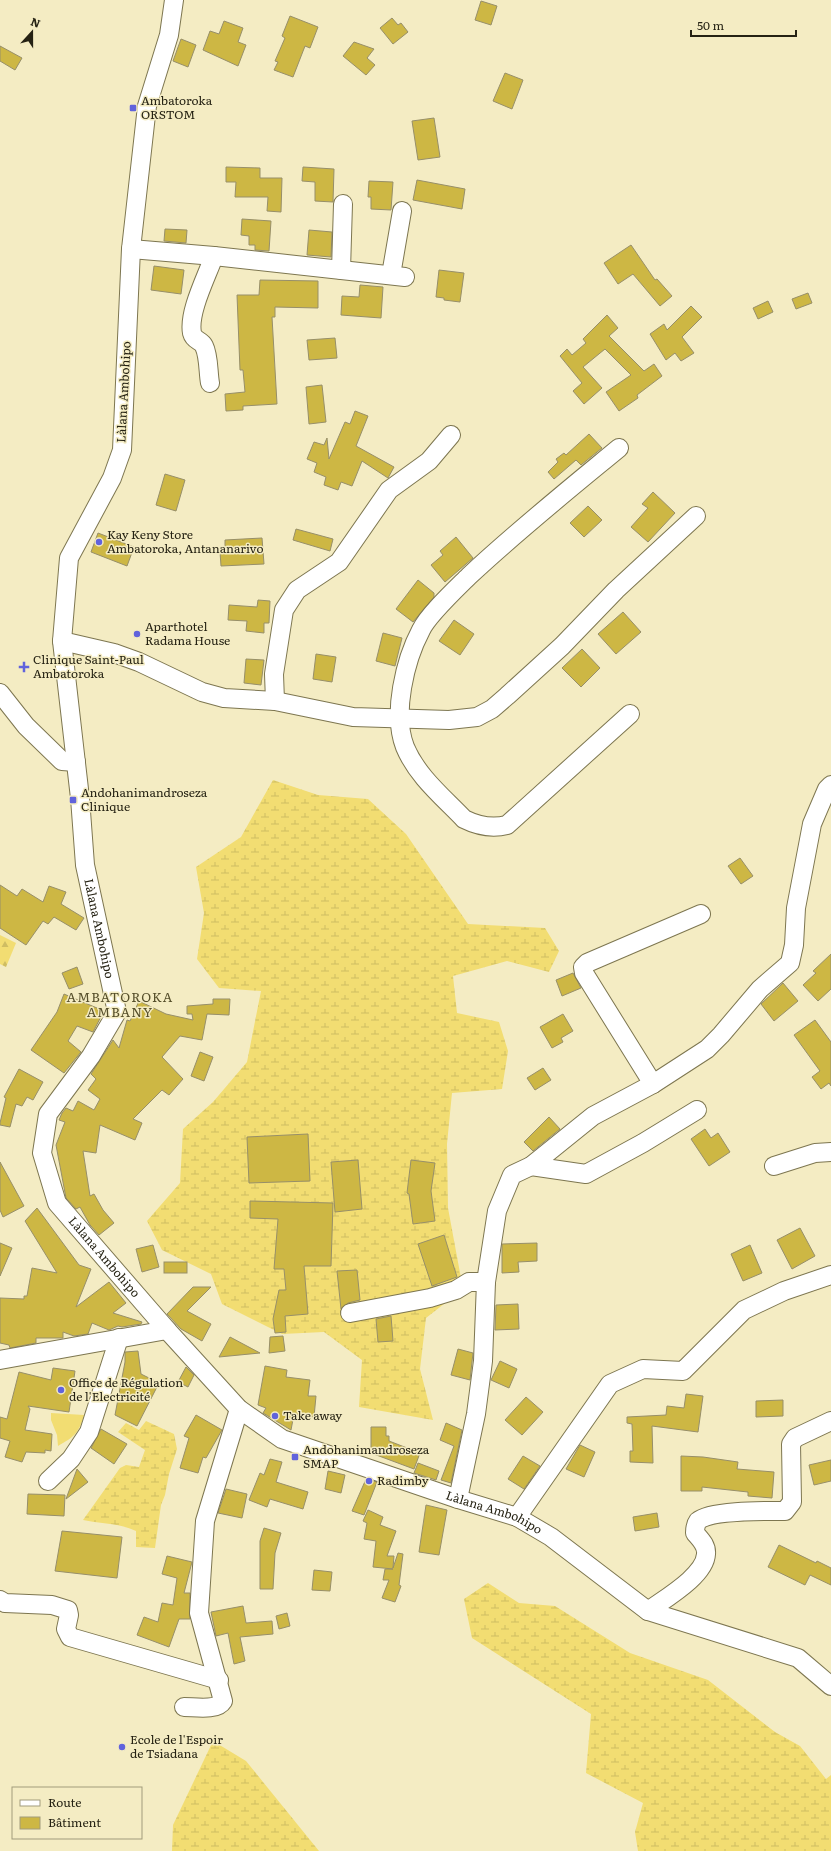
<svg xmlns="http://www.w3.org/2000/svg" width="831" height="1851" font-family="Literata,serif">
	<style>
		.green { fill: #f2dd72 }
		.forest { fill: url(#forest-firs) }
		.wetland { fill: url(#wetland-marsh) }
		.building { fill: #cdb744; stroke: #978f69 }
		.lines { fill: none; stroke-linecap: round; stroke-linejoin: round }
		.minor-casing { stroke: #7d7650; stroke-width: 20 }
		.minor { stroke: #fff; stroke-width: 18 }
		.poi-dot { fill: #6163dc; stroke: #f4ecc3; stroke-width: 1.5 }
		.labels { text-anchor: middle; stroke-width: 3; stroke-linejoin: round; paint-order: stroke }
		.poi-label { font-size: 12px; fill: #252213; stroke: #f4ecc3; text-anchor: start }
		.street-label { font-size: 12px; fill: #252213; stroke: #f4ecc3 }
		.neighbourhood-label { font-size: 13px; letter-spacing: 1px; fill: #564f2b; stroke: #f4ecc3 }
	</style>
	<defs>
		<pattern id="forest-firs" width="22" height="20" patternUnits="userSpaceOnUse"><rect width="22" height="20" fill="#f2dd72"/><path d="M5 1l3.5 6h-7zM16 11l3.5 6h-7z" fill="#cfbd62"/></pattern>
		<pattern id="wetland-marsh" width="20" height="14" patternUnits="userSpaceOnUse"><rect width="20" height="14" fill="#f2dd72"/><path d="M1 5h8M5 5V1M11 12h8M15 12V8" fill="none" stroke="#cfbd62"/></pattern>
	</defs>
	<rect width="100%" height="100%" fill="#f4ecc3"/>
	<!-- green -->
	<path class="green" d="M51,1413L84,1415C79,1433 74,1437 58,1446L57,1435L51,1420Z"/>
	<!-- forest -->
	<polygon class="forest" points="0,935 16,943 6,967 0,964"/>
	<!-- wetland -->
	<g class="wetland">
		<polygon points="273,780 318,795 368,799 406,834 468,924 545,928 559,951 549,972 507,961 453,976 457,1013 499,1022 508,1051 502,1089 452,1093 447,1144 448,1208 463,1289 426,1318 420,1369 433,1420 359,1407 362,1360 324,1332 282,1334 222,1304 211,1274 162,1250 147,1221 180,1183 183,1129 213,1102 247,1062 261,991 219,988 197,959 204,913 196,867 241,837"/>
		<path d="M146,1421L174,1434L177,1449L169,1474L165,1495L161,1505L155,1548L136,1547V1531C120,1523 101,1524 83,1520L120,1468L126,1465L139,1467L145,1450L118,1432L126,1423L139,1430Z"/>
		<polygon points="488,1583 519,1603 555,1606 630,1653 708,1680 775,1732 800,1746 826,1779 831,1775 831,1851 638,1851 635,1832 643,1803 586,1773 591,1714 472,1638 464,1599"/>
		<polygon points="213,1741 246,1761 319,1851 172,1851 173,1825"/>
	</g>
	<!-- building -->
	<g class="building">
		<polygon points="481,1 497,6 491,25 475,20"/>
		<polygon points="290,16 318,27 310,48 305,46 293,77 274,70 278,62 275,61 285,38 282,36"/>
		<polygon points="392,18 398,25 401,23 408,32 393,44 380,28"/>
		<polygon points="224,21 243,28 238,42 246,45 238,66 203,50 210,31 219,34"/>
		<polygon points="181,39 196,45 188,67 173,61"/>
		<polygon points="354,42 374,49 367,58 375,65 366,75 343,56"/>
		<polygon points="0,46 22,58 15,70 0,61"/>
		<polygon points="505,73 523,80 512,109 493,101"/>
		<polygon points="434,118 440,157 418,160 412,121"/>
		<polygon points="226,167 260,168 260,178 282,178 281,212 267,211 268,197 235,197 236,182 226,182"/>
		<polygon points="303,167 334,169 333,202 315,201 315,182 302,181"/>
		<polygon points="417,180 465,189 462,209 413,200"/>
		<polygon points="369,181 393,182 391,210 371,209 371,197 368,197"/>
		<polygon points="242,219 271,221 269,251 255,250 255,245 249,245 249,236 241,235"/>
		<polygon points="165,229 187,230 186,243 164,241"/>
		<polygon points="309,230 332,232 331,257 307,255"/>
		<polygon points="631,245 655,280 657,279 672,296 660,306 633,274 618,284 604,263"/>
		<polygon points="154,266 184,270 181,294 151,290"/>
		<polygon points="439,270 464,273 460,302 444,300 444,298 436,297"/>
		<polygon points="260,280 318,281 318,308 275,307 275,317 272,317 277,404 243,406 243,410 226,411 225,394 245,392 243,370 240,370 237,295 259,295"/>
		<polygon points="360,285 383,287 381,318 341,315 342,296 359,297"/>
		<polygon points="808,293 812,303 796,309 792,299"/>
		<polygon points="768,301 773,312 758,319 753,308"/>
		<polygon points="691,306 702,317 682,337 694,353 681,361 675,353 666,360 650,334 664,324 667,330"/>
		<polygon points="607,315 618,328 609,336 644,371 654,364 662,376 637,395 638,398 619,411 606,392 631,375 605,349 583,367 602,388 584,404 573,391 582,383 560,356 567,349 572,355 586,343 583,339"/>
		<polygon points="335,338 337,358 309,360 307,340"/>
		<polygon points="322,385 326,422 309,424 306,387"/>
		<polygon points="355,411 368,416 356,446 394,467 388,478 362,461 352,486 341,482 338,490 324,485 326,477 314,472 317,463 307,459 314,442 324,445 327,438 329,459 345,422 350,424"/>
		<polygon points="589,434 602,448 581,465 576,460 554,479 548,472 558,462 556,459 564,453 566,455"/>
		<polygon points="165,474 185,480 176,511 156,505"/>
		<polygon points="653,492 675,513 648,542 631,527 648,508 642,504"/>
		<polygon points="588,506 602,520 584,537 570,523"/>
		<polygon points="296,529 333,539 330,551 293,540"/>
		<polygon points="98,533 134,547 127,566 91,552"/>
		<polygon points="456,537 473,558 445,582 431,565 443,555 440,551"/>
		<polygon points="262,538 264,564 221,566 220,552 225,552 225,540"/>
		<polygon points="418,580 434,593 434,597 413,622 396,609"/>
		<polygon points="258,600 270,601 269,623 264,623 264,633 246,631 247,621 228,620 229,605 257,607"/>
		<polygon points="623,612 641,632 616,654 598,634"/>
		<polygon points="454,620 474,634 460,655 439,641"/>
		<polygon points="383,633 402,638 395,666 376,661"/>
		<polygon points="582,649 600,668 581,687 562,668"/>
		<polygon points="316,654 336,657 332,682 313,679"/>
		<polygon points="246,659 264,660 261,685 244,683"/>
		<polygon points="740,858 753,876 741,884 728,866"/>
		<polygon points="0,885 17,896 22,889 43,902 49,886 66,892 61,904 84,918 76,930 54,917 48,924 43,921 26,945 0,928"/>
		<polygon points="831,954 831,989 818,1001 803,985 816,973 813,971"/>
		<polygon points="77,967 83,984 69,989 62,973"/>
		<polygon points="573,973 581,988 562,996 556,980"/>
		<polygon points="783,983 798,1001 774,1021 761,1004"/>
		<polygon points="64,994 104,1011 93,1032 77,1026 68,1041 81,1052 64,1073 31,1050 57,1012"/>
		<polygon points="213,999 230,999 229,1015 207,1014 202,1040 180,1036 162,1057 183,1079 169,1095 162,1090 133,1119 142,1123 135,1140 100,1125 96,1153 83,1151 90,1196 94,1194 103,1210 114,1223 99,1235 90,1225 80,1207 76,1209 66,1198 56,1145 65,1122 59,1120 62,1113 66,1108 73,1111 78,1101 94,1110 100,1099 88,1090 96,1079 91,1074 113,1040 119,1048 127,1020 130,1021 139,1001 166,1014 193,1020 192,1014 187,1014 187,1006 213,1004"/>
		<polygon points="563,1014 573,1031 561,1038 563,1042 552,1048 540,1027"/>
		<polygon points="815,1020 831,1042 831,1086 829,1083 821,1089 812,1077 820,1071 794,1035"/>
		<polygon points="200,1052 213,1057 204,1081 191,1076"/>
		<polygon points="543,1068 551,1080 535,1090 527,1078"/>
		<polygon points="19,1069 43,1082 33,1100 27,1097 22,1106 16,1104 10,1127 0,1125 0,1123 6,1098 4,1097"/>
		<polygon points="549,1117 560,1129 533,1151 524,1142"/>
		<polygon points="705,1129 711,1138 718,1133 730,1152 709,1166 691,1139"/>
		<polygon points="308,1134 310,1181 249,1183 247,1137"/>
		<polygon points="358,1160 362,1209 335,1212 331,1162"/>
		<polygon points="411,1160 435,1163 431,1191 435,1221 413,1224 409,1194 407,1193"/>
		<polygon points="0,1162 24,1206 3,1217 0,1210"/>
		<polygon points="250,1201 333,1203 331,1266 304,1266 308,1314 285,1316 286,1332 275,1333 273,1319 279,1290 286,1290 284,1269 274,1269 278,1219 250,1218"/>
		<polygon points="37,1208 79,1265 91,1269 76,1307 109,1282 126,1303 113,1313 142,1322 141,1324 122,1327 118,1326 109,1330 92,1323 88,1334 74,1336 63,1332 63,1338 36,1338 36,1343 10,1348 9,1345 0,1343 0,1298 24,1299 24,1296 27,1296 32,1268 57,1273 25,1221"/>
		<polygon points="800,1228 815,1256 792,1269 777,1240"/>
		<polygon points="444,1235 457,1277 432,1286 418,1244"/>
		<polygon points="0,1243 12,1248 0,1276"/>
		<polygon points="537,1243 537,1261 518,1262 519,1272 502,1273 502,1244"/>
		<polygon points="153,1245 159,1267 142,1272 136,1249"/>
		<polygon points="750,1245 762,1273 743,1281 731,1254"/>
		<rect x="164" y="1262" width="23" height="11"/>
		<polygon points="357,1270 360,1300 348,1303 341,1309 337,1271"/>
		<polygon points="193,1287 211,1287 187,1311 211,1324 202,1341 181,1329 167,1314"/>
		<polygon points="518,1304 519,1329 495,1330 496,1305"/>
		<polygon points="391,1316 393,1341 378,1342 376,1319"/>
		<polygon points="283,1336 285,1351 269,1353 270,1337"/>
		<polygon points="230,1337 260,1353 219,1357"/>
		<polygon points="458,1349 473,1353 470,1380 451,1375"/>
		<polygon points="138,1351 141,1374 159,1383 137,1426 115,1415 125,1362 125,1352"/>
		<polygon points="500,1361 517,1369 509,1388 491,1380"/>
		<polygon points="265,1366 287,1370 286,1377 310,1380 308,1396 316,1396 314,1417 294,1414 291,1430 263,1413 266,1408 258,1405"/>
		<polygon points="186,1367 194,1375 188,1387 178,1382"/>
		<polygon points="53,1368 75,1371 69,1412 28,1406 30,1409 25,1430 52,1434 51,1451 45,1450 45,1453 26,1452 22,1462 5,1457 10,1441 0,1438 0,1417 7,1419 19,1372 51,1380"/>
		<polygon points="686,1394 703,1396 698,1432 652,1426 653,1463 630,1462 630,1451 633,1451 632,1424 627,1423 627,1417 666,1415 667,1406 684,1408"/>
		<polygon points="526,1397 543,1412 522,1435 505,1420"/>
		<polygon points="783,1400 783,1416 756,1417 756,1401"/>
		<polygon points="196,1415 222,1430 206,1458 203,1457 198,1473 180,1468 189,1438 184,1436"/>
		<polygon points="446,1423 462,1430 451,1483 441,1480 454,1446 440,1440"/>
		<polygon points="371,1427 386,1427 386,1436 389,1436 389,1441 420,1453 414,1469 371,1453"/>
		<polygon points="101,1429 127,1444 114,1464 91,1448"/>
		<polygon points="580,1445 595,1452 584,1477 566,1469"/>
		<polygon points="523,1456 540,1466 524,1489 508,1479"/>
		<polygon points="681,1456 703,1457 738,1462 737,1469 774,1472 772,1498 748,1496 748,1492 702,1487 702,1491 681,1491"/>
		<polygon points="270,1459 282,1462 276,1482 308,1492 303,1509 270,1499 267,1507 249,1500 260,1473 264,1475"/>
		<polygon points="831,1460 831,1481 814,1485 809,1465"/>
		<polygon points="418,1463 439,1471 436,1480 414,1473"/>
		<polygon points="77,1469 88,1482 66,1499"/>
		<polygon points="328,1471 345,1475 341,1493 325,1489"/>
		<polygon points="366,1479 377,1482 364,1515 352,1511"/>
		<polygon points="226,1489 247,1494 242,1518 218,1513"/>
		<polygon points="28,1494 65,1495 64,1516 27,1514"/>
		<polygon points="426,1505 447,1510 439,1555 419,1552"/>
		<polygon points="368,1510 383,1517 380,1525 396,1531 387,1556 394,1556 393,1568 398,1553 403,1554 399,1585 401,1586 395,1602 382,1598 389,1580 383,1580 385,1569 393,1569 373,1567 376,1541 364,1539 367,1523 363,1521"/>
		<polygon points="657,1513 659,1527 635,1531 633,1517"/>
		<polygon points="264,1528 281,1533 275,1553 273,1589 260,1589 260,1541"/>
		<polygon points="62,1531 122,1537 117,1578 55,1571"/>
		<polygon points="779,1545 816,1563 817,1561 831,1568 831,1585 810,1575 805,1585 768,1567"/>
		<polygon points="167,1556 192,1562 184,1593 190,1593 190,1619 179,1619 169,1647 137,1635 144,1617 158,1622 162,1603 173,1605 177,1578 162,1574"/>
		<polygon points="314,1570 332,1572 330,1591 312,1590"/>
		<polygon points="243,1606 246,1623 272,1621 273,1634 240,1637 245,1661 234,1664 228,1633 216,1636 211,1612"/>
		<polygon points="287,1613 290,1626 279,1629 276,1616"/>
	</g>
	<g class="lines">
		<!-- minor casing -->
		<g class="minor-casing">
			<g id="minor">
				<path id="s1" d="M174,0L169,35L147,106L131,249L122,450L112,478L69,558L62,641L80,798L85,865L117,1012L91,1056L48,1114L42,1153L57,1203L167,1330L239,1409L282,1439L458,1499L517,1517L551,1537L648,1611L798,1658L831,1686"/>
				<polyline points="131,249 214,256 405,277"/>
				<polyline points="341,270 343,204"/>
				<polyline points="391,275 402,211"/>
				<path d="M210,383C208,372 209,356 204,346C201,340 194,341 192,333C188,312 207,276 214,256"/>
				<path d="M619,448C568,490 517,531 469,576C456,589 428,615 421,630C405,660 392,714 405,747C417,776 443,797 464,819C478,826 491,829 507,825L630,714"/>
				<polyline points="62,641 114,653 139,662 202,692 224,698 275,701 353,717 449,720 477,717 492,709 507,696 562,646 616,590 696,516"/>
				<polyline points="0,693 26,726 62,761 76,762"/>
				<polyline points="275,701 274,674 284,610 297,590 339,562 389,490 429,461 451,435"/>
				<polyline points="653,1084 584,973 583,967 587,963 701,914"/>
				<polyline points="531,1166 586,1174 643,1143 697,1110"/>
				<polyline points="774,1166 815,1153 831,1152"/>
				<polyline points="350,1313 430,1298 456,1290 469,1282 486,1282"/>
				<polyline points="0,1360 167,1330"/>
				<polyline points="48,1481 71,1459 89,1432 119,1338"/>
				<polyline points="458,1499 476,1414 483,1361 486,1282 497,1211 512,1175 531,1166 593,1116 653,1084 707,1049 721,1035 760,989 790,963 794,945 796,908 812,824 827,789 831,785"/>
				<polyline points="517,1517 610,1384 643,1369 683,1371 744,1310 784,1291 831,1275"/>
				<polyline points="0,1600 5,1603 52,1605 68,1610 69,1615 66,1629 70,1637 219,1680"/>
				<path d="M648,1611C664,1599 705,1576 706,1554C707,1545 700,1539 695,1533C695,1529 695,1525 698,1521C710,1510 767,1511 785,1511L792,1502L791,1444L795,1438L831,1421"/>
				<path d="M184,1707C195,1707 217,1711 223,1701L199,1613L205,1521L239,1409"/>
			</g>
		</g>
		<!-- minor -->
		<use href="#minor" class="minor"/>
	</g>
	<!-- markers -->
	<g class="poi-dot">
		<rect x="129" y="104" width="8" height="8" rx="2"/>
		<circle cx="99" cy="542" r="4"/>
		<circle cx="137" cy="634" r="4"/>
		<path d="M22 661h4v4h4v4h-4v4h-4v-4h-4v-4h4z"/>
		<rect x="69" y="796" width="8" height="8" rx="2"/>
		<circle cx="61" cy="1390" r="4"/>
		<circle cx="275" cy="1416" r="4"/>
		<rect x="291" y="1453" width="8" height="8" rx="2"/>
		<circle cx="369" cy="1481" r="4"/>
		<circle cx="122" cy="1747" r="4"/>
	</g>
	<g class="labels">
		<!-- poi labels -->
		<g class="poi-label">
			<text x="141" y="105">Ambatoroka<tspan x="141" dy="14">ORSTOM</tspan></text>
			<text x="107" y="539">Kay Keny Store<tspan x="107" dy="14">Ambatoroka, Antananarivo</tspan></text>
			<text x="145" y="631">Aparthotel<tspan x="145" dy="14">Radama House</tspan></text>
			<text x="33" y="664">Clinique Saint-Paul<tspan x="33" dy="14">Ambatoroka</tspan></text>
			<text x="81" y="797">Andohanimandroseza<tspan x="81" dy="14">Clinique</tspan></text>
			<text x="69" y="1387">Office de Régulation<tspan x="69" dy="14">de l'Electricité</tspan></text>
			<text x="283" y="1420">Take away</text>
			<text x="303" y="1454">Andohanimandroseza<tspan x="303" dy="14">SMAP</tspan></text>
			<text x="377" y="1485">Radimby</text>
			<text x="130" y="1744">Ecole de l'Espoir<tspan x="130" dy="14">de Tsiadana</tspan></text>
		</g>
		<!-- street labels -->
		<g class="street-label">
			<text transform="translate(124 392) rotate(-87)" y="4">Làlana Ambohipo</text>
			<text dy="4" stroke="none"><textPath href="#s1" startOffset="949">Làlana Ambohipo</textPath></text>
			<text dy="4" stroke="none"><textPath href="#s1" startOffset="1321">Làlana Ambohipo</textPath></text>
			<text dy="4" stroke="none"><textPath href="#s1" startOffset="1801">Làlana Ambohipo</textPath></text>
		</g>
		<!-- neighbourhood labels -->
		<g class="neighbourhood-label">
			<text x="120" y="1002">AMBATOROKA<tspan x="120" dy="15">AMBANY</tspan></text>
		</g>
	</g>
	<!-- legend -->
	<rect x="12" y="1787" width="130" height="52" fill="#f4ecc3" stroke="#a19b7d"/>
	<rect x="20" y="1800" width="20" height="6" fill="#ffffff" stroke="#a19b7d"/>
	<text x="48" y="1807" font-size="12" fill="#252213">Route</text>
	<rect x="20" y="1817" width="20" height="12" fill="#cdb744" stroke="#a19b7d"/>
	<text x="48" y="1827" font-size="12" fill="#252213">Bâtiment</text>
	<!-- north arrow -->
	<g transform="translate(32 32) rotate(21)" stroke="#f4ecc3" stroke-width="3" paint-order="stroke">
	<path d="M0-3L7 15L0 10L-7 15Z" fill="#252213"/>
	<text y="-6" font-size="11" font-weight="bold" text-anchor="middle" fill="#252213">N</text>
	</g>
	<!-- scale -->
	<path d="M691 30v6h105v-6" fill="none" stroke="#252213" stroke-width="2"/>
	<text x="697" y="30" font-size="12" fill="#252213" stroke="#f4ecc3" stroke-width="3" paint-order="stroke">50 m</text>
</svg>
